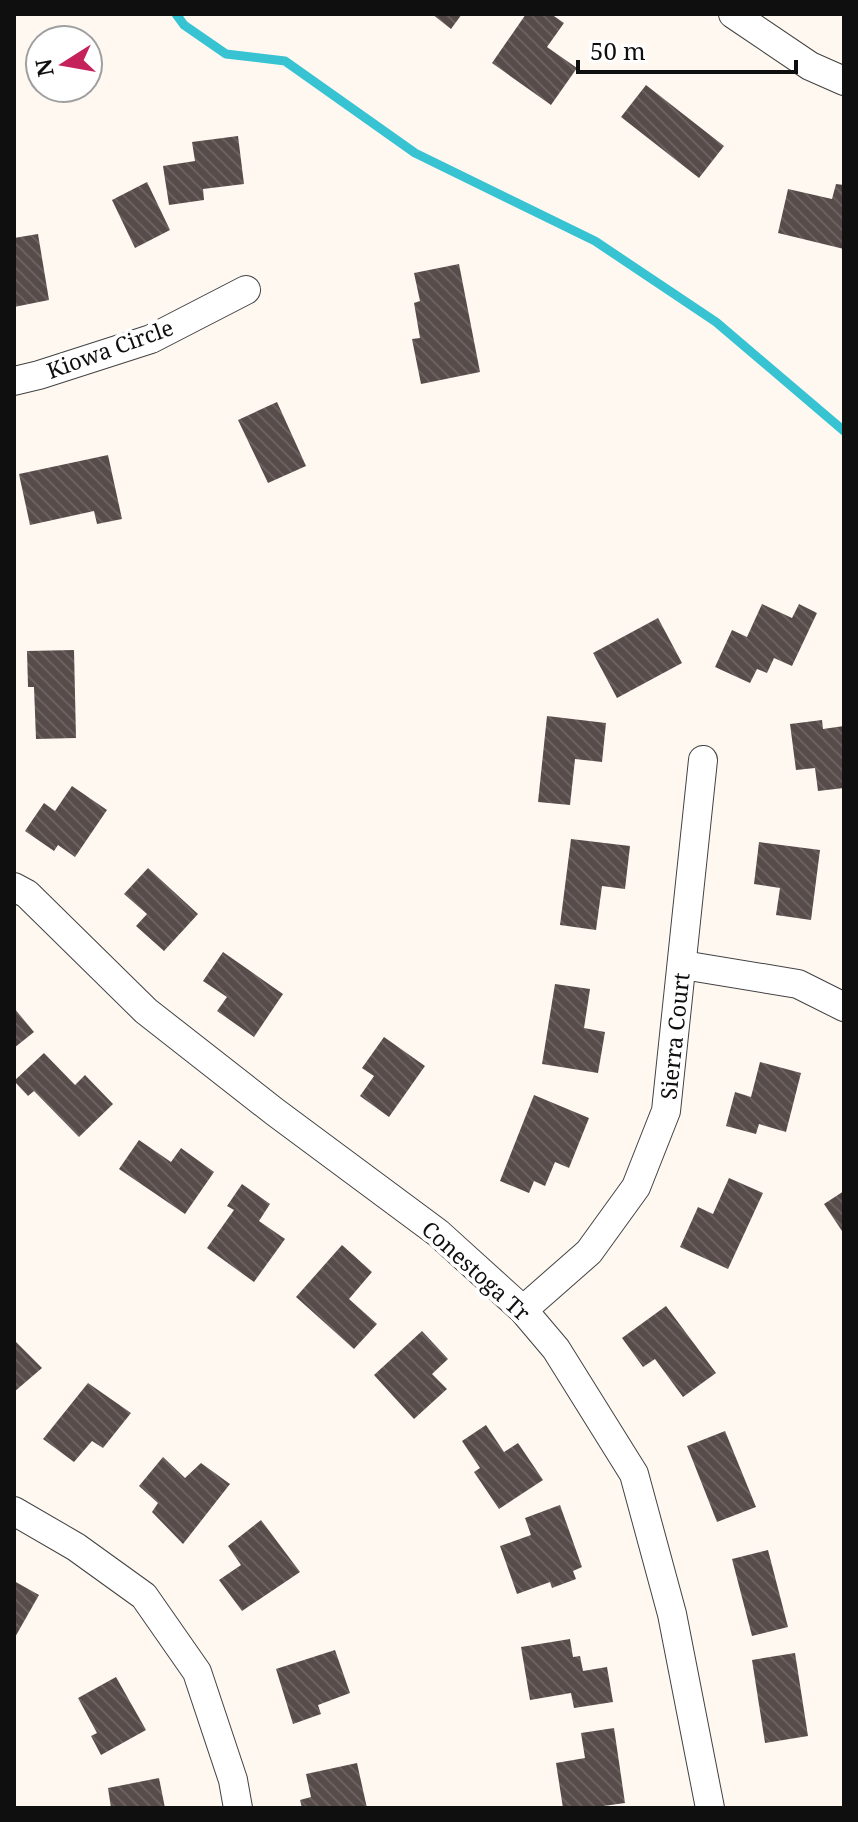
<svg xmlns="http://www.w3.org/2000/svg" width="858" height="1822" font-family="'Noto Serif',serif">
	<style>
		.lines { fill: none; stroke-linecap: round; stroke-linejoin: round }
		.stream { stroke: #38c3d2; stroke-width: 9 }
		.building { fill: url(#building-back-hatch) }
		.street-casing { stroke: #424242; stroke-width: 30 }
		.street { stroke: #fff; stroke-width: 28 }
		.labels { text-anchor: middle; stroke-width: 8; stroke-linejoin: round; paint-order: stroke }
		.street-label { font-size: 22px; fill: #0f0f0f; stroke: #fff }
	</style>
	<defs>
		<pattern id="building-back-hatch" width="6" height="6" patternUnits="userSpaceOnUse" patternTransform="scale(2)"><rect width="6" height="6" fill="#584c4b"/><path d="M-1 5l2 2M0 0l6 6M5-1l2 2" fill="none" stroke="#6b6161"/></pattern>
	</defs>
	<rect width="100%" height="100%" fill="#fff8f1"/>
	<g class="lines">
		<!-- stream -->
		<polyline class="stream" points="176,14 184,25 226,54 285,61 415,153 595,241 716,322 844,431"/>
	</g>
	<!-- building -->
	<g class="building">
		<polygon points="432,14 462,14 451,29"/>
		<polygon points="526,14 551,14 564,23 547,47 577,68 551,105 492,63"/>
		<polygon points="646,85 724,146 699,178 621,117"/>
		<polygon points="238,136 244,184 203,189 204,200 169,205 163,166 195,161 192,142"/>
		<polygon points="147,182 170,230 135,248 112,200"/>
		<polygon points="836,184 844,185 844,249 778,233 788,189 832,199"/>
		<polygon points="38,234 49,300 14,307 14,238"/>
		<polygon points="459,264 480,372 421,384 412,339 420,338 414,303 420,301 414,273"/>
		<polygon points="277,402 306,466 268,483 238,420"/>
		<polygon points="108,455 122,519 97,524 94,511 30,525 19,474"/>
		<polygon points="762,604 792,618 799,604 817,613 792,666 774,658 767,673 757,669 750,683 715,667 732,630 747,637"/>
		<polygon points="658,618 682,663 617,698 593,653"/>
		<polygon points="74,650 76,738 36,739 34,687 28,687 27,651"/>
		<polygon points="547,716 606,723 602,762 575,759 570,805 538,802"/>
		<polygon points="822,720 823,729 844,726 844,788 818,791 815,768 796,770 790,724"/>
		<polygon points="72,786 107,810 75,857 58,845 54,851 25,831 44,803 55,811"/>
		<polygon points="571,839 630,846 625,889 602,886 596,930 560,925"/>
		<polygon points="759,842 820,850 811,920 776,915 780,888 754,884"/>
		<polygon points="148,868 198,914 164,951 136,926 147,914 124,894"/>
		<polygon points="223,952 283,994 254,1037 217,1011 227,997 203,981"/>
		<polygon points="555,984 590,989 584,1028 605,1032 598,1073 542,1064"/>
		<polygon points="14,1008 34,1032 14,1048"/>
		<polygon points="384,1037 425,1066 389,1117 360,1096 374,1076 362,1068"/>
		<polygon points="44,1053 75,1085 85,1075 113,1104 79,1137 34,1091 28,1096 14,1081"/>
		<polygon points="760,1062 801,1073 786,1132 759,1124 756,1134 726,1126 735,1092 751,1097"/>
		<polygon points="534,1095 589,1118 569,1168 555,1162 545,1186 534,1181 529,1193 500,1181"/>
		<polygon points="139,1140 171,1162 181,1148 214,1172 185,1214 119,1169"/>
		<polygon points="729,1178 763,1193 728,1269 680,1247 698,1207 713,1214"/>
		<polygon points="242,1184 270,1204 259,1221 285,1239 254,1282 207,1248 234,1210 227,1206"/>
		<polygon points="844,1191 844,1234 824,1204"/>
		<polygon points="342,1245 372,1272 349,1299 377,1324 354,1349 296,1297"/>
		<polygon points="666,1306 716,1373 683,1397 655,1359 643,1367 622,1338"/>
		<polygon points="422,1331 448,1359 432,1374 447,1389 414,1419 374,1375"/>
		<polygon points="14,1340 42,1368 14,1392"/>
		<polygon points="88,1383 131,1413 103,1448 92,1441 74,1462 43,1439"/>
		<polygon points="486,1425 504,1452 518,1443 543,1480 499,1509 474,1472 480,1468 462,1441"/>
		<polygon points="725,1431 756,1507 717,1522 687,1446"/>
		<polygon points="163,1457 185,1478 201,1463 230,1484 183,1544 152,1512 158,1503 139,1486"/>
		<polygon points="560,1505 582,1567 573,1571 576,1579 552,1588 550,1582 517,1594 500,1546 531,1535 525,1518"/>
		<polygon points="261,1520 300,1572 242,1611 219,1580 241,1565 228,1546"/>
		<polygon points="768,1550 788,1627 752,1636 732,1559"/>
		<polygon points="14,1581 39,1595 14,1639"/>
		<polygon points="570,1639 573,1657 580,1656 583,1671 607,1667 613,1702 574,1708 571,1693 530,1700 521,1647"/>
		<polygon points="335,1650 350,1693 318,1705 321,1714 293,1724 276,1669"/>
		<polygon points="795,1653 808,1736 765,1743 752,1660"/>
		<polygon points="116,1677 146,1730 101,1755 91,1736 97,1733 78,1698"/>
		<polygon points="614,1728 625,1803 589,1808 563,1808 556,1763 585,1758 581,1733"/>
		<polygon points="357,1763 367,1808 302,1808 300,1800 311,1797 306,1774"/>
		<polygon points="159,1778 165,1808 111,1808 108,1788"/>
	</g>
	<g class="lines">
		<!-- street casing -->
		<g class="street-casing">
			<g id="street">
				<polyline points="733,14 810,66 844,81"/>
				<polyline points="14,381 39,375 151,339 246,290"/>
				<polyline points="14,887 27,894 146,1011 275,1112 438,1233 523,1310 556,1349 634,1474 672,1614 710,1808"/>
				<polyline points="683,965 798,984 844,1007"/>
				<polyline points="523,1310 589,1252 636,1187 666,1111 703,760"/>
				<polyline points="14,1511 76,1547 144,1596 197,1672 233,1780 238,1808"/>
			</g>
		</g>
		<!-- street -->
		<use href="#street" class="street"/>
	</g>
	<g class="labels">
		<!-- street labels -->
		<g class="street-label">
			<text transform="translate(110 349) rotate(-20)" y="8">Kiowa Circle</text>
			<text transform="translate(675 1036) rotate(-84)" y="8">Sierra Court</text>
			<text transform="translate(476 1271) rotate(42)" y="8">Conestoga Tr</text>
		</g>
	</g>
	<!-- border -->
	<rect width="858" height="1822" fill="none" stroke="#0f0f0f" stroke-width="32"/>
	<!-- north arrow -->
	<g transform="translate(64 64) rotate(259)"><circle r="38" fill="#ffffff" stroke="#9f9f9f" stroke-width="2"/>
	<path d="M0-6L14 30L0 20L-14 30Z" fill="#c5225b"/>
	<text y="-12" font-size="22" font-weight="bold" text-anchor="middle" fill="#0f0f0f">N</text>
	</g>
	<!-- scale -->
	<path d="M578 60v12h218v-12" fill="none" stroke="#0f0f0f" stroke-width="4"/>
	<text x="590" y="60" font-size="24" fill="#0f0f0f" stroke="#ffffff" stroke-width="6" paint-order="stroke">50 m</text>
</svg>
